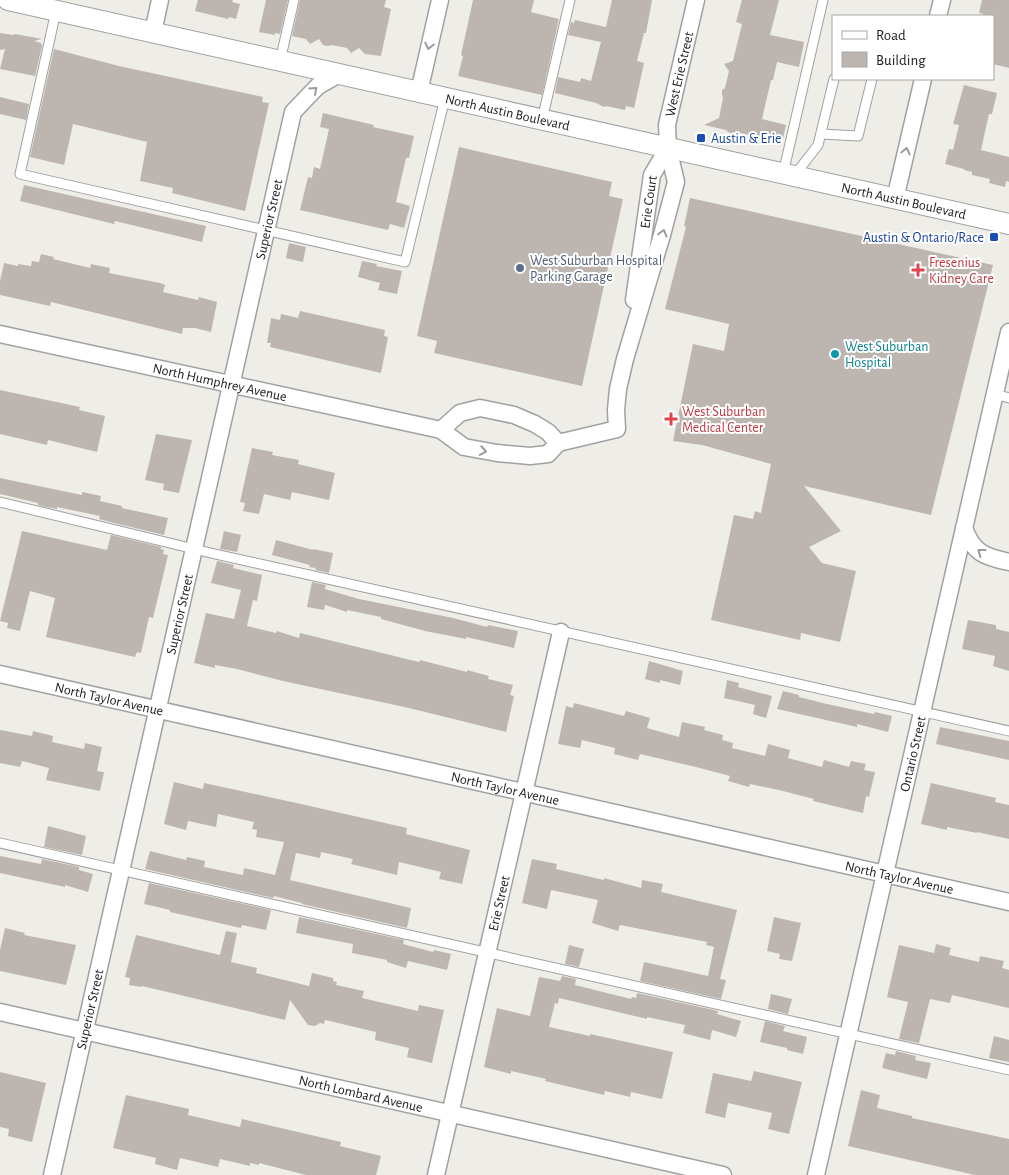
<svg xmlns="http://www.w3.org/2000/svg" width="1009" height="1175" font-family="'Alegreya Sans',sans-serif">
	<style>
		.building { fill: #bdb6b0 }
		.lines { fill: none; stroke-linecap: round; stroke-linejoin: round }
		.service-casing { stroke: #a1a1a1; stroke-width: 11 }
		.minor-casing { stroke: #a1a1a1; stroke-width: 19 }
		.tertiary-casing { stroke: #a1a1a1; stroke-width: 22 }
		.service { stroke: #fff; stroke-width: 9 }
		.minor { stroke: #fff; stroke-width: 16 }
		.tertiary { stroke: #fff; stroke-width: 20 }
		.oneway { stroke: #9b9b9b }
		.transit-dot { fill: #1a4fb4; stroke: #fff; stroke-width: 2 }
		.service-dot { fill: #5c6f8a; stroke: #fff; stroke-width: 2 }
		.health-dot { fill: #e0444e; stroke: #fff; stroke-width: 2 }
		.culture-dot { fill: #0f9aa8; stroke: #fff; stroke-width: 2 }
		.labels { text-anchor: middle; stroke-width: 4; stroke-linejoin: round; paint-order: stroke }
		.street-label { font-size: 14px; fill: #202020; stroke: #fff }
		.transit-label { font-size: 14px; fill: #164399; stroke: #fff; text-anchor: start }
		.service-label { font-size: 14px; fill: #4e5e75; stroke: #fff; text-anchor: start }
		.health-label { font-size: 14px; fill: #be3a42; stroke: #fff; text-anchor: start }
		.culture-label { font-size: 14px; fill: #0d838f; stroke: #fff; text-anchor: start }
	</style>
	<rect width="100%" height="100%" fill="#efede7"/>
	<!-- building -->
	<g class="building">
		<polygon points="198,0 233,0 232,2 240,4 236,19 229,17 228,19 195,11"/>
		<polygon points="266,0 288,0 280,34 275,33 275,35 259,32"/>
		<polygon points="300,0 386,0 384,7 391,9 381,56 365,54 359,48 351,53 347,48 331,45 328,46 323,45 319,39 310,44 306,39 292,36"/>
		<polygon points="473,0 534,0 531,12 559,19 542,95 458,76 463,56 461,55"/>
		<polygon points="612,0 652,0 646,33 644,33 637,61 644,63 639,86 634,108 626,106 625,110 606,106 604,107 596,103 555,93 558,77 580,82 581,78 591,81 601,42 568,35 571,22 574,23 575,20 606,27"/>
		<polygon points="742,0 779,0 770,35 804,42 799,67 777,62 773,80 771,80 762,119 786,125 783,138 762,133 760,138 737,132 734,134 728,132 726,130 704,125 719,118 723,98 722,95 722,90 725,88 729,71 724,64 733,61 742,24 736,22"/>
		<polygon points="982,0 1009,0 1009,68 993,64 993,16 986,16 986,15 979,13"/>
		<polygon points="0,33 13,35 15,34 42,39 34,41 41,43 42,46 35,76 0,69 5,49 0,50"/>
		<polygon points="54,49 119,66 263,97 262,102 269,103 245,211 172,193 173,188 140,181 147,142 73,124 64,165 30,157"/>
		<polygon points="964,85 997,93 992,114 989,114 981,150 1009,157 1009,182 1006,181 1005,187 989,183 990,179 972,175 972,172 964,170 964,169 945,164 949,149 953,150 959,125 953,124"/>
		<polygon points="0,97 29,104 26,120 0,114"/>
		<polygon points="323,113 374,125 373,127 414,136 409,158 406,158 396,202 410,206 404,228 390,224 388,230 300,210 308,177 312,178 314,167 320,169 329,129 320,127"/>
		<polygon points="459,147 612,182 609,196 623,199 582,386 434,353 437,341 417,336"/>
		<polygon points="24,185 206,226 202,242 115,221 114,224 20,201"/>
		<polygon points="690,198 993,265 931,515 804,486 841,531 809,547 822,563 856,571 840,642 801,633 800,640 711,620 734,515 753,519 755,511 761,513 771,464 702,445 673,441 693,344 724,351 729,324 665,309 686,227 684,226"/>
		<polygon points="289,243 306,247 303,262 286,258"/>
		<polygon points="41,254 54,257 53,259 90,268 91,264 110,268 109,273 160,283 165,285 163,292 198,300 199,297 217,302 211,332 195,328 183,328 182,334 51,302 50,306 0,295 0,281 4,263 18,266 18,264 31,266 32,261 39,262"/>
		<polygon points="362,261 377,264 376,266 402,271 397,294 378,290 380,283 358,277"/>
		<polygon points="300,311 385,330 384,336 388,337 381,373 270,347 271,343 267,343 271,318 280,320 281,314 298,318"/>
		<polygon points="0,390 80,407 79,410 105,416 97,452 48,440 47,445 0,434"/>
		<polygon points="156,434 192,440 179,493 163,490 164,484 145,480"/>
		<polygon points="252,448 273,452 272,455 299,460 298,464 335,473 329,500 292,492 290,500 264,494 259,514 243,511 245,503 240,502"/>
		<polygon points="0,478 82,495 82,492 101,496 100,501 122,506 122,508 168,518 164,535 114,523 99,519 100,516 57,507 57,509 46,507 38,505 38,503 0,494"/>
		<polygon points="22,531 107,550 111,535 161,547 161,549 164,550 163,554 168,555 153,618 149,617 141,653 137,652 135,657 46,637 55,598 30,591 20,631 7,628 8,623 0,621"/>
		<polygon points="224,531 241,535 237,552 220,549"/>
		<polygon points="276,540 313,550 313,549 333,553 329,573 315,570 316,568 309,567 310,565 272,555"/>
		<polygon points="217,561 234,565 233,568 262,575 257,601 253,600 247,626 276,633 277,631 299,638 300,633 419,662 420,660 467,672 467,670 489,676 488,679 513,685 510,695 514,696 506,732 409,708 283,681 237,669 215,665 215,668 194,663 206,613 234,619 241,590 211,583"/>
		<polygon points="312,582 326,585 325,589 328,590 359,599 453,618 487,627 488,625 518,631 514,648 466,637 466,639 425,631 381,619 381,617 347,610 347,612 325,605 324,610 307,607"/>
		<polygon points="968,620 996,625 996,629 1009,632 1009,671 993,666 995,656 962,649"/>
		<polygon points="649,661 683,671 680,685 660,680 660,683 645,679"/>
		<polygon points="727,680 739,683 738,687 772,696 766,718 753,714 755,705 724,698"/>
		<polygon points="783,691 799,695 799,697 827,704 874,714 875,712 892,716 888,732 857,724 857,727 777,709"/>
		<polygon points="574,703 624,716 626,711 650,718 647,728 679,737 682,722 705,727 704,730 723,735 722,740 733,743 732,748 765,756 768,744 790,750 788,758 822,767 824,760 849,767 851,761 866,764 864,770 875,772 869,797 866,796 863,813 813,801 814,799 779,790 750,784 749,787 728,781 730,776 696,767 640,754 638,760 614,754 615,748 582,740 580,748 558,744 566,706 573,708"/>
		<polygon points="940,727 1009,741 1009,760 936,744"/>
		<polygon points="0,730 32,736 33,731 53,736 52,742 84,749 85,743 102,747 97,771 104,772 100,791 46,780 49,768 22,761 20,767 0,763"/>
		<polygon points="174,782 203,789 204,783 301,804 407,828 406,834 470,850 462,884 439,879 441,872 399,862 397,875 351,864 353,859 321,852 320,858 296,853 290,880 411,908 407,928 302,904 302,903 274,896 273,898 145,869 150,851 186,860 187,857 205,861 204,867 243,875 244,868 275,875 284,842 256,837 257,830 252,829 254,822 218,814 216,827 188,821 186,830 164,824"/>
		<polygon points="931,783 996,798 995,802 1009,805 1009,839 977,832 977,833 947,827 947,830 921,824"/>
		<polygon points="48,826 86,836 82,855 44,847"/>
		<polygon points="0,856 41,864 42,859 79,867 79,870 93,874 88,892 65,885 65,887 0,873"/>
		<polygon points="532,859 557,864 556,869 604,880 604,878 641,888 642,880 663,884 661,892 737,910 720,979 726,980 721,999 640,981 644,962 708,976 714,947 706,945 707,942 620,925 618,931 592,923 598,900 551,890 547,909 522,903"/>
		<polygon points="149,883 271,910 266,930 242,925 241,928 170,912 170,910 144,904"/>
		<polygon points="299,917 404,940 403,944 433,952 434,950 451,954 447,970 408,961 406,968 387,962 387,960 352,953 353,944 296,933"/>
		<polygon points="774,917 801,923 792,961 779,959 780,954 767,951"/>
		<polygon points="5,928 25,933 24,935 76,945 66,985 0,971 0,950"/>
		<polygon points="226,931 237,933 231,962 257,968 256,973 309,986 312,973 333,978 333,981 337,982 336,985 364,991 362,998 418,1011 419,1005 444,1010 432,1063 407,1057 409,1048 375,1040 376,1032 325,1020 324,1024 320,1023 315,1026 308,1025 290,1000 285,1020 142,986 142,987 129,985 130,978 125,977 136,935 220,955"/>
		<polygon points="936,944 951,948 949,955 979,962 980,956 1004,961 1002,968 1009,970 1009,1008 952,995 950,1003 930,999 919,1043 899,1039 908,1002 887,997 899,945 934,953"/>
		<polygon points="569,945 584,949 579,967 565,964"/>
		<polygon points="562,976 576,979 575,985 631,999 632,997 636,998 637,993 718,1011 717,1014 741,1021 736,1037 712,1030 710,1040 683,1033 685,1025 647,1017 647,1019 559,998 558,1004 555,1003 549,1027 590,1036 590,1034 673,1052 662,1099 631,1092 630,1097 605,1091 604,1095 545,1081 546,1079 511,1071 511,1074 484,1067 497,1008 530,1016 539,977 560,981"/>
		<polygon points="771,994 792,999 788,1014 768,1009"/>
		<polygon points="765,1021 785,1026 783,1031 807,1037 803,1054 787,1050 787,1048 760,1042"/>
		<polygon points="994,1036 1009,1040 1009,1062 989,1058"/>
		<polygon points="896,1051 916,1056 915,1060 931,1063 927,1079 882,1068 886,1053 895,1055"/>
		<polygon points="754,1071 802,1082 789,1134 768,1129 772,1113 728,1103 725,1118 705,1113 713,1073 751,1081"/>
		<polygon points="0,1072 46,1083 32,1142 8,1136 9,1129 0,1127"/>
		<polygon points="861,1090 880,1095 877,1108 912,1116 912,1118 1009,1139 1009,1175 975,1175 848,1146"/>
		<polygon points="126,1095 189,1109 188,1115 240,1127 242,1119 341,1142 340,1146 381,1156 376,1175 306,1175 259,1163 259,1165 250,1163 250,1166 220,1159 218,1167 180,1158 177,1170 155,1164 156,1158 113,1148"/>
	</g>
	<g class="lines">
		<!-- service casing -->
		<g class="service-casing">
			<g id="service">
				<polyline points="56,11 20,174 405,262 445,98"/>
				<polyline points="280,61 294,0"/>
				<polyline points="542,120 570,0"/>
				<polyline points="821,134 858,136 872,79"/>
				<polyline points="783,174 823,0"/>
				<polyline points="794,176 818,145 834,79"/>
				<polyline points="995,394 1009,398"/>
				<polyline points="0,502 215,554 1009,731"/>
				<polyline points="0,843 1009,1070"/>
			</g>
		</g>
		<!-- minor casing -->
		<g class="minor-casing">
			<g id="minor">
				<polyline points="938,16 942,0"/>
				<polyline points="153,32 160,0"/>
				<polyline points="419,92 440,0"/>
				<polyline points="895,199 923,79"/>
				<path id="s1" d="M634,300L652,175L668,148"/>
				<path id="s2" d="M0,334L441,430L464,447L497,453L530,456L548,454L558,443L548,432L535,424L514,415L480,408L460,413L441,430"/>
				<path id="s3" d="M558,443L617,429L616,410L618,389L625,359L662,235L676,182L668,148L667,125L696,0"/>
				<path d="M964,528C973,553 985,557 1009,562"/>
				<path id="s4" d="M0,674L1009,902"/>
				<path id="s5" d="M0,1012L723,1175"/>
				<path id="s6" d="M52,1175L293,112L318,86L339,74"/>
				<path id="s7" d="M436,1175L561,632"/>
				<path id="s8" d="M816,1175L1009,332"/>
			</g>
		</g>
		<!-- tertiary casing -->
		<g class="tertiary-casing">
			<g id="tertiary">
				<path id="s9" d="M8,0L1009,224"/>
			</g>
		</g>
		<!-- service -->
		<use href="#service" class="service"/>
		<!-- minor -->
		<use href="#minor" class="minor"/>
		<!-- tertiary -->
		<use href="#tertiary" class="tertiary"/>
	</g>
	<!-- one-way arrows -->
	<defs><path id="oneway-chevron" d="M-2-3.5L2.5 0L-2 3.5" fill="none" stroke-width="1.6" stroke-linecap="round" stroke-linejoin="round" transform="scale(1.25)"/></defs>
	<g class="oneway">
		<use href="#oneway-chevron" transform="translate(429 46) rotate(103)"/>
		<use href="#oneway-chevron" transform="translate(314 90) rotate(-42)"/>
		<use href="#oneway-chevron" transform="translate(906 151) rotate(-77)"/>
		<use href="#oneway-chevron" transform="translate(663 233) rotate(-75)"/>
		<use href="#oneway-chevron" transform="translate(483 451) rotate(10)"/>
		<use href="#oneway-chevron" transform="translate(981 552) rotate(-143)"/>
	</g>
	<!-- markers -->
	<g class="transit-dot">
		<rect x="696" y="133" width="10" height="10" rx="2.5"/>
		<rect x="989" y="232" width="10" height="10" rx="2.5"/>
	</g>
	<circle class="service-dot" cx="520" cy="268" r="5"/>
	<g class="health-dot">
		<path d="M915.5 262.5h5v5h5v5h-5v5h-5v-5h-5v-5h5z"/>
		<path d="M668.5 411.5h5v5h5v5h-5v5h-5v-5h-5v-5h5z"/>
	</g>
	<circle class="culture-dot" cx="835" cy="354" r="5"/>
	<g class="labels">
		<!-- street labels -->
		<g class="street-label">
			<text dy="5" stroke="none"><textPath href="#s3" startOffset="426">West Erie Street</textPath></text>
			<text dy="5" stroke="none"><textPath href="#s9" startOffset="512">North Austin Boulevard</textPath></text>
			<text dy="5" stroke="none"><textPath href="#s9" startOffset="918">North Austin Boulevard</textPath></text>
			<text dy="5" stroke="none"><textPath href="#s1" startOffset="99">Erie Court</textPath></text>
			<text dy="5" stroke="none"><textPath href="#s6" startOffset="980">Superior Street</textPath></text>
			<text dy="5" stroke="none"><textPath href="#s2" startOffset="225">North Humphrey Avenue</textPath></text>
			<text dy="5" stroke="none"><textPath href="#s6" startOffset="575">Superior Street</textPath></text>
			<text dy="5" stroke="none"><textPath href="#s4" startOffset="112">North Taylor Avenue</textPath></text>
			<text dy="5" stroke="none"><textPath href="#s8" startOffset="432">Ontario Street</textPath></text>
			<text dy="5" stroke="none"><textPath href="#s4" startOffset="518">North Taylor Avenue</textPath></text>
			<text dy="5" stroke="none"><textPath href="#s4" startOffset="922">North Taylor Avenue</textPath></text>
			<text dy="5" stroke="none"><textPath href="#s7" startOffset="279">Erie Street</textPath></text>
			<text dy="5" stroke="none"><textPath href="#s6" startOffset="170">Superior Street</textPath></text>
			<text dy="5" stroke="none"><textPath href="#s5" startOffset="370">North Lombard Avenue</textPath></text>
		</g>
		<!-- transit labels -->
		<g class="transit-label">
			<text x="711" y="143">Austin &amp; Erie</text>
			<text x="984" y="242" text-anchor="end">Austin &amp; Ontario/Race</text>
		</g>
		<!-- service labels -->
		<g class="service-label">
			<text x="530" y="265">West Suburban Hospital<tspan x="530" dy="16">Parking Garage</tspan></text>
		</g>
		<!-- health labels -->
		<g class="health-label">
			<text x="929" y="267">Fresenius<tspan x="929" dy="16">Kidney Care</tspan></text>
			<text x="682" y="416">West Suburban<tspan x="682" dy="16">Medical Center</tspan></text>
		</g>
		<!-- culture labels -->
		<g class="culture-label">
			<text x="845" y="351">West Suburban<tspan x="845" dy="16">Hospital</tspan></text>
		</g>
	</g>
	<!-- legend -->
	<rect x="832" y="15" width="162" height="65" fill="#ffffff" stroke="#a6a6a6"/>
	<rect x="842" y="31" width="25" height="8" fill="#ffffff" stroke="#a6a6a6"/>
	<text x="876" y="40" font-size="15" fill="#202020">Road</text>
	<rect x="842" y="52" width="25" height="15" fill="#bdb6b0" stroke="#a6a6a6"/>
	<text x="876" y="65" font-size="15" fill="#202020">Building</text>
</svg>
